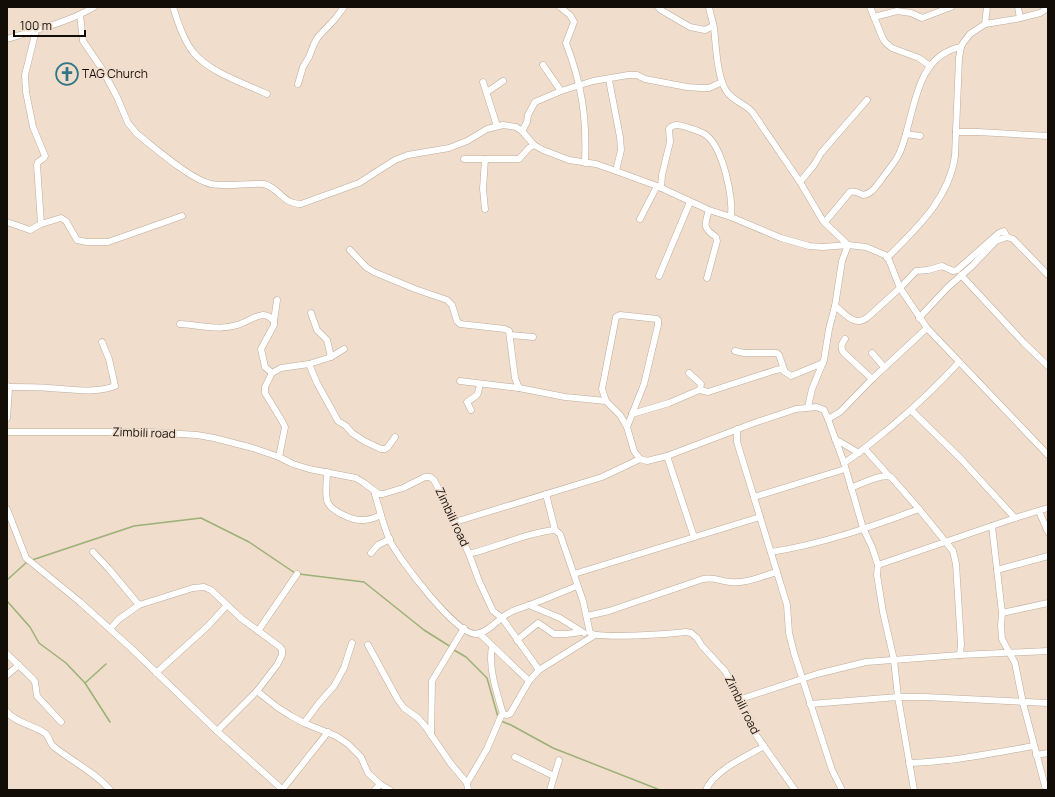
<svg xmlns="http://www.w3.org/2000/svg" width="1055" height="797" font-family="Manrope,sans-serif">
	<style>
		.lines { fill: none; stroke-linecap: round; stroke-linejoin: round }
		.stream { stroke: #9bb175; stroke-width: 1.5 }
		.minor-casing { stroke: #bdab9a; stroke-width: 7 }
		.minor { stroke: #fff; stroke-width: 6 }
		.labels { text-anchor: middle; stroke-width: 3.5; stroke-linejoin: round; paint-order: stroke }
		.poi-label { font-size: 12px; fill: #130d08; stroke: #f0ddcc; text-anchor: start }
		.street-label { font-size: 12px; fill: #130d08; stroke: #f0ddcc }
	</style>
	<rect width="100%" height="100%" fill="#f0ddcc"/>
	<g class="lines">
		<!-- stream -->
		<g class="stream">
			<polyline points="32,560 134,526 201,518 249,542 295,573"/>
			<polyline points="299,574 364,582 424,630 451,647"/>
			<polyline points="7,580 27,562"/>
			<polyline points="7,601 30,627 39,643 66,663 85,683 110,722"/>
			<polyline points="454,650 466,657 487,678 498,717"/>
			<polyline points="85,683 106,664"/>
			<polyline points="501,721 511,725 553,748 660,790"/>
		</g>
		<!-- minor casing -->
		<g class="minor-casing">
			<g id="minor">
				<path d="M173,7C178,22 183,39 193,52C210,73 244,83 267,94"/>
				<path d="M560,7L570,15L574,22L566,43C582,85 587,118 585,163"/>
				<polyline points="658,7 661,10 690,27 705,30 713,26"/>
				<path d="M709,7C710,14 713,21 714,28C716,45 717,79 727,92C733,101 746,104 753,113L800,182L823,221L848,245L866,247L885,255L889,260L900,288L927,328L1048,455"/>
				<polyline points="870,7 883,39 886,43 892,48 919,58 930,66"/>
				<polyline points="1018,7 1020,18"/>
				<path d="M80,15L83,41L102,69L117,97L128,123L137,134C154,147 191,180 211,184C228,187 246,183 264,184C279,188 283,204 301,204L359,183L395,160L408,155L449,148L467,141L487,129L503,125L516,127L522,131L534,145L543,150L569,160L596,164L616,171L657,186L709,210L731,217L781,238L809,246L823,247L848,245L842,261L835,306L829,329L824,360L812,389L808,407"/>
				<polyline points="874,17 897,11 911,13 922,18 951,7"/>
				<polyline points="985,24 987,7"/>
				<polyline points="36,30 25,75 26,92 33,127 45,156 44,158 38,162 37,165 41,224"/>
				<path d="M7,39C37,29 67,23 94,7"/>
				<polyline points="543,65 561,91"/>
				<polyline points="609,80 620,137 621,150 616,171"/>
				<polyline points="483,82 497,126"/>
				<polyline points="298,84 303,67 309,57 314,44 318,37 335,19 344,7"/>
				<polyline points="487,92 503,81"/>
				<polyline points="522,131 527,122 528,115 535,102 561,91 593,81 628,75 637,75 645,79 687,87 701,88 709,88 722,82"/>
				<polyline points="956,132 978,132 1048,136"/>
				<polyline points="906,134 920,136"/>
				<polyline points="464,159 519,159 529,148 534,145"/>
				<polyline points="485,159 483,189 485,209"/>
				<polyline points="800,182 814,165 821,153 867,100"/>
				<path d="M661,188L662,175L670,142L669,129C674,123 680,125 686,127C692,129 701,131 706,135C723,148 733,196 731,217"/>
				<polyline points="640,219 657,186"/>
				<polyline points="7,222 30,230 41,224 61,218 66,221 77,240 87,242 108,242 182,216"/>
				<path d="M825,222L850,192C854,190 859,193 863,195C872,194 876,186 881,180C887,171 896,162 900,152C915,117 913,56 961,47"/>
				<polyline points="350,250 366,267 374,272 415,289 447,300 452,305 457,321 460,324 505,329 509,331 515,378 519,388"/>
				<path d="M887,258C916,229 949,199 955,156L959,58L961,47L963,43L970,34L985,24L1016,19L1040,13L1045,10V7"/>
				<polyline points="961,275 1024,343 1048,366"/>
				<polyline points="659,276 690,202"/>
				<path d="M707,278L717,241L716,237C703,228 704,226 709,210"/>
				<path d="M835,306C846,314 855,328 868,317L900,288L916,271L928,270L942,266L953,271L957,270L999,233L1004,231L1007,237"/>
				<polyline points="311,313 317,330 327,340 331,357"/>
				<polyline points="919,318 947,288 972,266 996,241 1007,237 1013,239 1048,275"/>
				<polyline points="274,321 277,300"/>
				<path d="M180,324C199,325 219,331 237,325C250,322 263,307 274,321V325L261,349L265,367L272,373"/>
				<polyline points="510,335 533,337"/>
				<path d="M845,339C842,343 840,346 843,352L872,379"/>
				<polyline points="735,351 744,353 777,353 779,355 785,372"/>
				<polyline points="872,353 884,367"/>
				<polyline points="309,364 317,383 338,421 346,426 352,433 364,441 381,449 385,449 388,447 395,437"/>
				<polyline points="689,373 701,384 700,390"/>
				<polyline points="460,381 519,388 565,397 606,401 620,415 627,427 634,451 640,459 647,461 667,456 754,423 796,409 817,407 824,410 828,419 844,463 863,528 872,547 878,565 877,575 883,612 894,660 898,697 914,790"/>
				<polyline points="7,386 9,389 7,418"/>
				<path d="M9,387C22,387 36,387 50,388C71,389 94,394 115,386L109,359L102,342"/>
				<polyline points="606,401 602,389 616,317 620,315 657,319 658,320 658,325 644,384 627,427"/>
				<path d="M471,410L467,402C478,394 477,399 480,384"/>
				<polyline points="911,410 961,459 1015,518"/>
				<polyline points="632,414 669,403 697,391 700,390 708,392 776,370 781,369 791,376 823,363"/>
				<polyline points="828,419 840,412 872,379 927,328"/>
				<polyline points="737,429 737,442 787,605 789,633 794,653 832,770 842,790"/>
				<path d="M7,432H150L197,435L214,438L253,448L279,457L293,464L309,469L356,478L364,483L379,494H383L403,488L425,477H430L434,480L447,505L469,554C498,547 525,533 555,530L560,534L583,601L590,633C600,639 671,634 686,632L691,633L697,638L702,646L725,671L741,699L756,735L795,790"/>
				<polyline points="835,439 859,453"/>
				<polyline points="865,449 889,476"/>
				<polyline points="667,456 694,537"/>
				<polyline points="279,457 285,427 282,421 265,393 265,387 272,373 281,368 309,364 331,357 344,349"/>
				<path d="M844,463C861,452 876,439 892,426C916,406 938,385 959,362"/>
				<path d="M327,472C327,481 325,492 327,500C329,511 354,521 363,520C370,520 376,517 381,515"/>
				<path d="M851,488C861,484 881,473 891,477L919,509L953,551L956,564L961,644L960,655"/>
				<path d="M374,491C379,508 383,525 390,541C399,559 456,635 476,634C488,633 499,618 509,613C515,609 522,608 529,605C545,600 561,592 577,586"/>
				<polyline points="546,494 555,530"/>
				<polyline points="754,497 845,469"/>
				<polyline points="7,509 26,558 80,602 132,649 217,731 283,790"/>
				<polyline points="1039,511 1048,532"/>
				<polyline points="455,522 602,477 640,459"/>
				<polyline points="992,526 1002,613 1001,626 1002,639 1015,663 1023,703 1046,790"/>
				<polyline points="93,552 109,569 139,605"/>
				<path d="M771,552C822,544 871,527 919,509"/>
				<polyline points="371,553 378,545 390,539"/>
				<polyline points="469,554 479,581 493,611 502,618 539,670"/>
				<polyline points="878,565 1015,518 1048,508"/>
				<polyline points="997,570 1048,556"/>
				<polyline points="574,574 760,517"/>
				<polyline points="529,605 560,618 584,633"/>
				<polyline points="1002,613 1048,603"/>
				<path d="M587,616L609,611L703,579C716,577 719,581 730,582C745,584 762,576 777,572"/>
				<polyline points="110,629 119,619 139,605 193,588 204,587 211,590 242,619 280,647 282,650 282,655 277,665 257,691 217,731"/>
				<polyline points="258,631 297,574"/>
				<polyline points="479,633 529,681"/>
				<polyline points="517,640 538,623 554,634 566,634 582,632"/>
				<polyline points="368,645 398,700 404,708 418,718 425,726 451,764 467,783 468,790"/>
				<path d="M492,646C488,668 497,693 503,714"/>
				<polyline points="7,654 33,679 35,682 37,696 61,722"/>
				<polyline points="156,673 208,626 227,605"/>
				<polyline points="7,675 19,665"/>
				<polyline points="257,691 277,707 291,716 304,723 336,736 348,744 361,757 368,773 380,784 390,790"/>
				<polyline points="741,699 817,674 866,662 960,655 1048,651"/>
				<polyline points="810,704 898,697 925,697 1048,703"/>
				<path d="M7,712C16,723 33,725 45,733C49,736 49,742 53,746C71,761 95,772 110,790"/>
				<polyline points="304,723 319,703 334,686 344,668 352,643"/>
				<polyline points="431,735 432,681 464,628"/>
				<polyline points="1036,755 1048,753"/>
				<polyline points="515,757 554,776"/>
				<path d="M909,763C951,762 993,753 1034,746"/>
				<polyline points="467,783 487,749 501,716 503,714 507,715 510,714 529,681 539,670 595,635"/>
				<polyline points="282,790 328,732"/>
				<polyline points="375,790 380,784"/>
				<polyline points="550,790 559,760"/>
				<path d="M706,790C713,771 747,756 764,746"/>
			</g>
		</g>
		<!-- minor -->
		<use href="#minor" class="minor"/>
	</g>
	<!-- icons -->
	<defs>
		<g id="church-ring" transform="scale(1.15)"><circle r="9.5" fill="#f0ddcc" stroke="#327685" stroke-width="1.5"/><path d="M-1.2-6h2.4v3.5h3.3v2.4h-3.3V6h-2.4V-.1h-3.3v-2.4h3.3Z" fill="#327685"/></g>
	</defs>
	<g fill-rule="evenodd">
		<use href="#church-ring" x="67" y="74"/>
	</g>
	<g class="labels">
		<!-- poi labels -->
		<g class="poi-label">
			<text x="82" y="78">TAG Church</text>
		</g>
		<!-- street labels -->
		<g class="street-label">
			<text transform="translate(144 433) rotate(2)" y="4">Zimbili road</text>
			<text transform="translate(452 517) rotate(65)" y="4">Zimbili road</text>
			<text transform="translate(742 705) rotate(64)" y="4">Zimbili road</text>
		</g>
	</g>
	<!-- border -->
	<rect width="1055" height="797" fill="none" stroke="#130d08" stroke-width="16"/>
	<!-- scale -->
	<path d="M14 30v6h71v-6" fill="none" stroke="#130d08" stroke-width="2"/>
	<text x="20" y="30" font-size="12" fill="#130d08" stroke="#f0ddcc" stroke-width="3" paint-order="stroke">100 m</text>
</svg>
